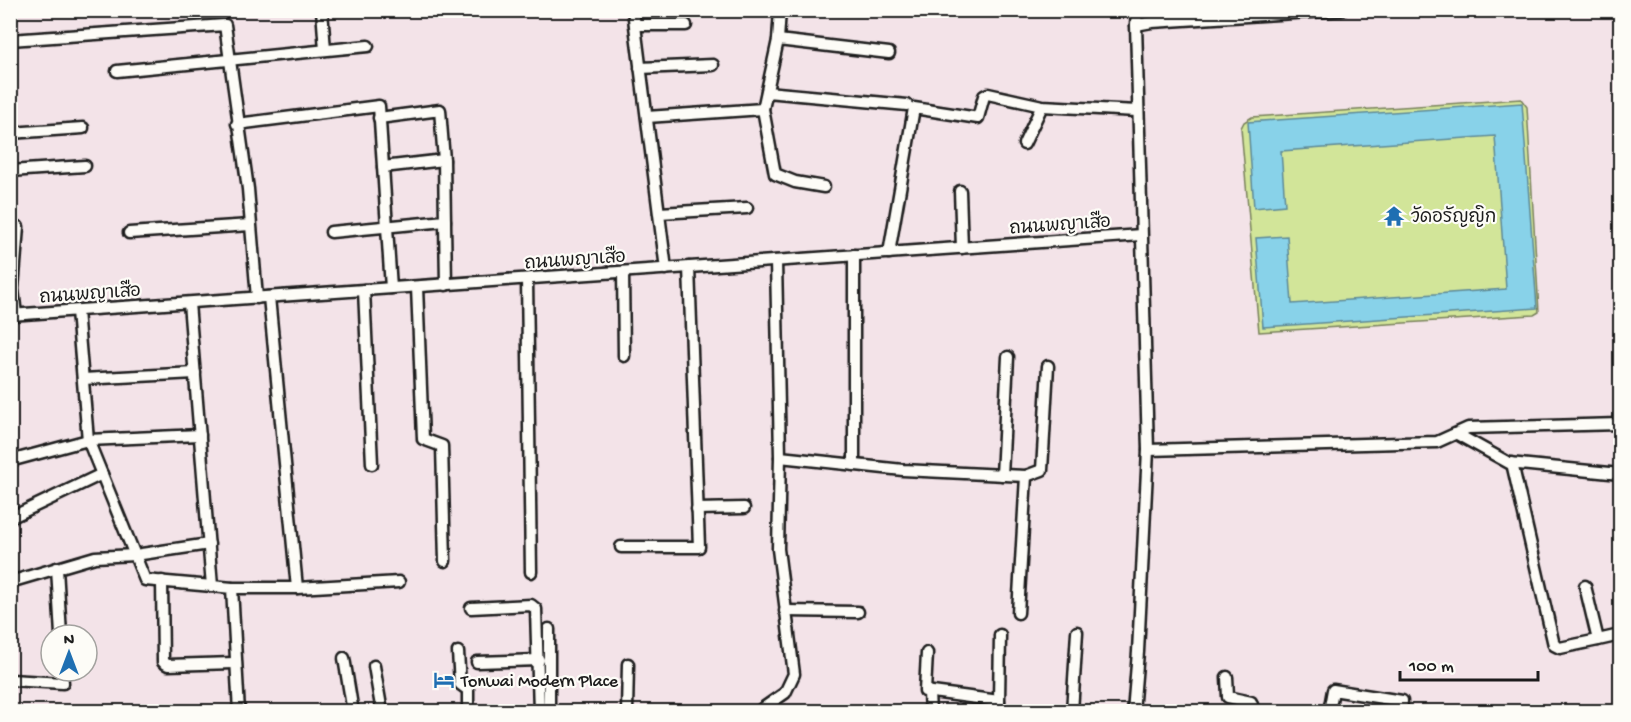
<svg xmlns="http://www.w3.org/2000/svg" width="1631" height="722" font-family="'Gochi Hand','Playpen Sans Thai',sans-serif">
	<style>
		.green { fill: #d2e599; stroke: #77805a; stroke-width: 1.5 }
		.water { fill: #88d2e9; stroke: #5d8997; stroke-width: 1.5 }
		.lines { fill: none; stroke-linecap: round; stroke-linejoin: round }
		.minor-casing { stroke: #1c1c1c; stroke-width: 15 }
		.minor { stroke: #fdfcf7; stroke-width: 10 }
		.labels { text-anchor: middle; stroke-width: 4.5; stroke-linejoin: round; paint-order: stroke }
		.poi-label { font-size: 18px; fill: #1c1c1c; stroke: #fdfcf7; text-anchor: start }
		.street-label { font-size: 18px; fill: #1c1c1c; stroke: #fdfcf7 }
	</style>
	<rect width="100%" height="100%" fill="#f3e3e8"/>
	<filter id="ink" filterUnits="userSpaceOnUse"><feTurbulence type="fractalNoise" baseFrequency=".0167" numOctaves="2"/><feDisplacementMap in="SourceGraphic" scale="12" xChannelSelector="R" yChannelSelector="G"/><feConvolveMatrix kernelMatrix="1 2 1 2 8 2 1 2 1" color-interpolation-filters="sRGB"/></filter>
	<g filter="url(#ink)">
		<!-- green -->
		<polygon class="green" points="1521,99 1527,107 1539,312 1534,315 1259,332 1241,128 1244,122 1252,117"/>
		<!-- water -->
		<polygon class="water" points="1522,103 1537,308 1263,327 1256,238 1287,236 1292,304 1506,289 1495,136 1281,151 1285,205 1254,208 1248,122"/>
		<g class="lines">
			<!-- minor casing -->
			<g class="minor-casing">
				<g id="minor">
					<polyline points="322,10 325,50"/>
					<polyline points="633,10 666,269"/>
					<polyline points="780,10 778,40 763,109 775,174 795,182 824,187"/>
					<polyline points="635,25 686,25"/>
					<polyline points="1136,25 1137,10"/>
					<polyline points="10,40 225,25 248,189 257,298"/>
					<polyline points="778,40 889,53"/>
					<polyline points="640,68 713,65"/>
					<polyline points="117,71 368,46"/>
					<polyline points="767,92 907,105"/>
					<polyline points="647,117 763,109"/>
					<polyline points="379,118 440,110 444,160 446,285"/>
					<polyline points="237,124 379,106 391,288"/>
					<polyline points="10,133 83,128"/>
					<polyline points="1024,144 1042,106"/>
					<polyline points="383,167 444,160"/>
					<polyline points="10,171 85,166"/>
					<polyline points="960,191 962,248"/>
					<polyline points="659,213 747,208"/>
					<polyline points="331,232 445,221"/>
					<polyline points="129,233 250,225"/>
					<polyline points="889,253 914,108 978,118 984,96 988,94 1042,106 1137,111"/>
					<polyline points="854,255 854,465"/>
					<polyline points="623,272 624,356"/>
					<polyline points="527,279 531,572"/>
					<polyline points="417,287 423,439 442,446 445,561"/>
					<polyline points="364,290 372,464"/>
					<polyline points="189,303 212,586 232,588 239,712"/>
					<polyline points="77,311 88,440 145,580 212,586"/>
					<polyline points="10,315 1141,235"/>
					<polyline points="16,315 13,289 18,227"/>
					<polyline points="83,379 195,373"/>
					<polyline points="1457,434 1509,463 1620,474"/>
					<polyline points="1148,450 1437,442 1468,428 1620,424"/>
					<polyline points="780,457 903,470 1026,476 1042,470 1048,366"/>
					<polyline points="10,461 88,440 200,435"/>
					<polyline points="1512,463 1554,645 1560,648 1598,640"/>
					<polyline points="1002,475 1008,357"/>
					<polyline points="697,509 744,508"/>
					<polyline points="10,518 102,474"/>
					<polyline points="621,547 699,547 689,267"/>
					<polyline points="57,568 61,635"/>
					<polyline points="162,581 163,662 168,665 234,663"/>
					<polyline points="10,582 95,557 135,555 209,544"/>
					<polyline points="1585,586 1598,640 1620,635"/>
					<polyline points="232,588 297,588 269,297"/>
					<polyline points="297,588 399,582"/>
					<polyline points="471,608 531,605 536,609 539,712"/>
					<polyline points="785,611 858,612"/>
					<polyline points="1018,613 1026,476"/>
					<polyline points="549,629 549,712"/>
					<polyline points="458,652 460,684 468,690 468,712"/>
					<polyline points="927,653 925,691 999,701 999,712"/>
					<polyline points="344,658 353,712"/>
					<polyline points="477,662 539,660"/>
					<polyline points="374,666 382,712"/>
					<polyline points="1227,677 1228,697 1251,702 1254,712"/>
					<polyline points="10,680 63,683 62,671"/>
					<polyline points="929,693 930,712"/>
					<polyline points="999,701 1000,635"/>
					<polyline points="627,712 628,664"/>
					<polyline points="763,712 762,709 785,693 794,674 778,549 780,457 776,261"/>
					<polyline points="1072,712 1077,632"/>
					<polyline points="1133,712 1138,652 1148,450 1136,25 1152,22 1342,10"/>
					<polyline points="1329,712 1333,690 1402,701 1401,712"/>
				</g>
			</g>
			<!-- minor -->
			<use href="#minor" class="minor"/>
		</g>
	</g>
	<!-- icons -->
	<defs>
		<g id="temple-bare" transform="scale(1.62)"><path d="M0-6L5-2H3V0L6.5 2.5H4V6H1.5V3h-3V6H-4V2.5H-6.5L-3 0V-2H-5Z" fill="#1f6fb2" stroke="#fdfcf7" stroke-width="2.5" paint-order="stroke"/></g>
		<g id="hotel-bare" transform="scale(1.62)"><path d="M-6-4.5h1.5V1H6V5H4.5V3h-9V5H-6ZM-4 0a1.8 1.8 0 1 1 3.6 0ZM.5 0V-2.5h3Q6-2.5 6 0Z" fill="#1f6fb2" stroke="#fdfcf7" stroke-width="2.5" paint-order="stroke"/></g>
	</defs>
	<g fill-rule="evenodd">
		<use href="#temple-bare" x="1394" y="216"/>
		<use href="#hotel-bare" x="444" y="680"/>
	</g>
	<g class="labels">
		<!-- poi labels -->
		<g class="poi-label">
			<text x="1411" y="222">วัดอรัญญิก</text>
			<text x="461" y="686">Tonwai Modern Place</text>
		</g>
		<!-- street labels -->
		<g class="street-label">
			<text transform="translate(1060 224) rotate(-4)" y="6">ถนนพญาเสือ</text>
			<text transform="translate(575 259) rotate(-4)" y="6">ถนนพญาเสือ</text>
			<text transform="translate(90 293) rotate(-4)" y="6">ถนนพญาเสือ</text>
		</g>
	</g>
	<!-- margin -->
	<rect width="1631" height="722" fill="none" stroke="#fdfcf7" stroke-width="36"/>
	<rect x="18" y="18" width="1595" height="686" fill="none" stroke="#1c1c1c" stroke-width="2" filter="url(#ink)"/>
	<!-- north arrow -->
	<g transform="translate(69 653)"><circle r="28" fill="#fdfcf7" stroke="#a3a29f" stroke-width="1.5"/>
	<path d="M0-4.5L10 22L0 15L-10 22Z" fill="#1f6fb2"/>
	<text y="-9" font-size="16" font-weight="bold" text-anchor="middle" fill="#1c1c1c">N</text>
	</g>
	<!-- scale -->
	<path d="M1400 671v9h138v-9" fill="none" stroke="#1c1c1c" stroke-width="3"/>
	<text x="1409" y="671" font-size="18" fill="#1c1c1c" stroke="#fdfcf7" stroke-width="4.5" paint-order="stroke">100 m</text>
</svg>
